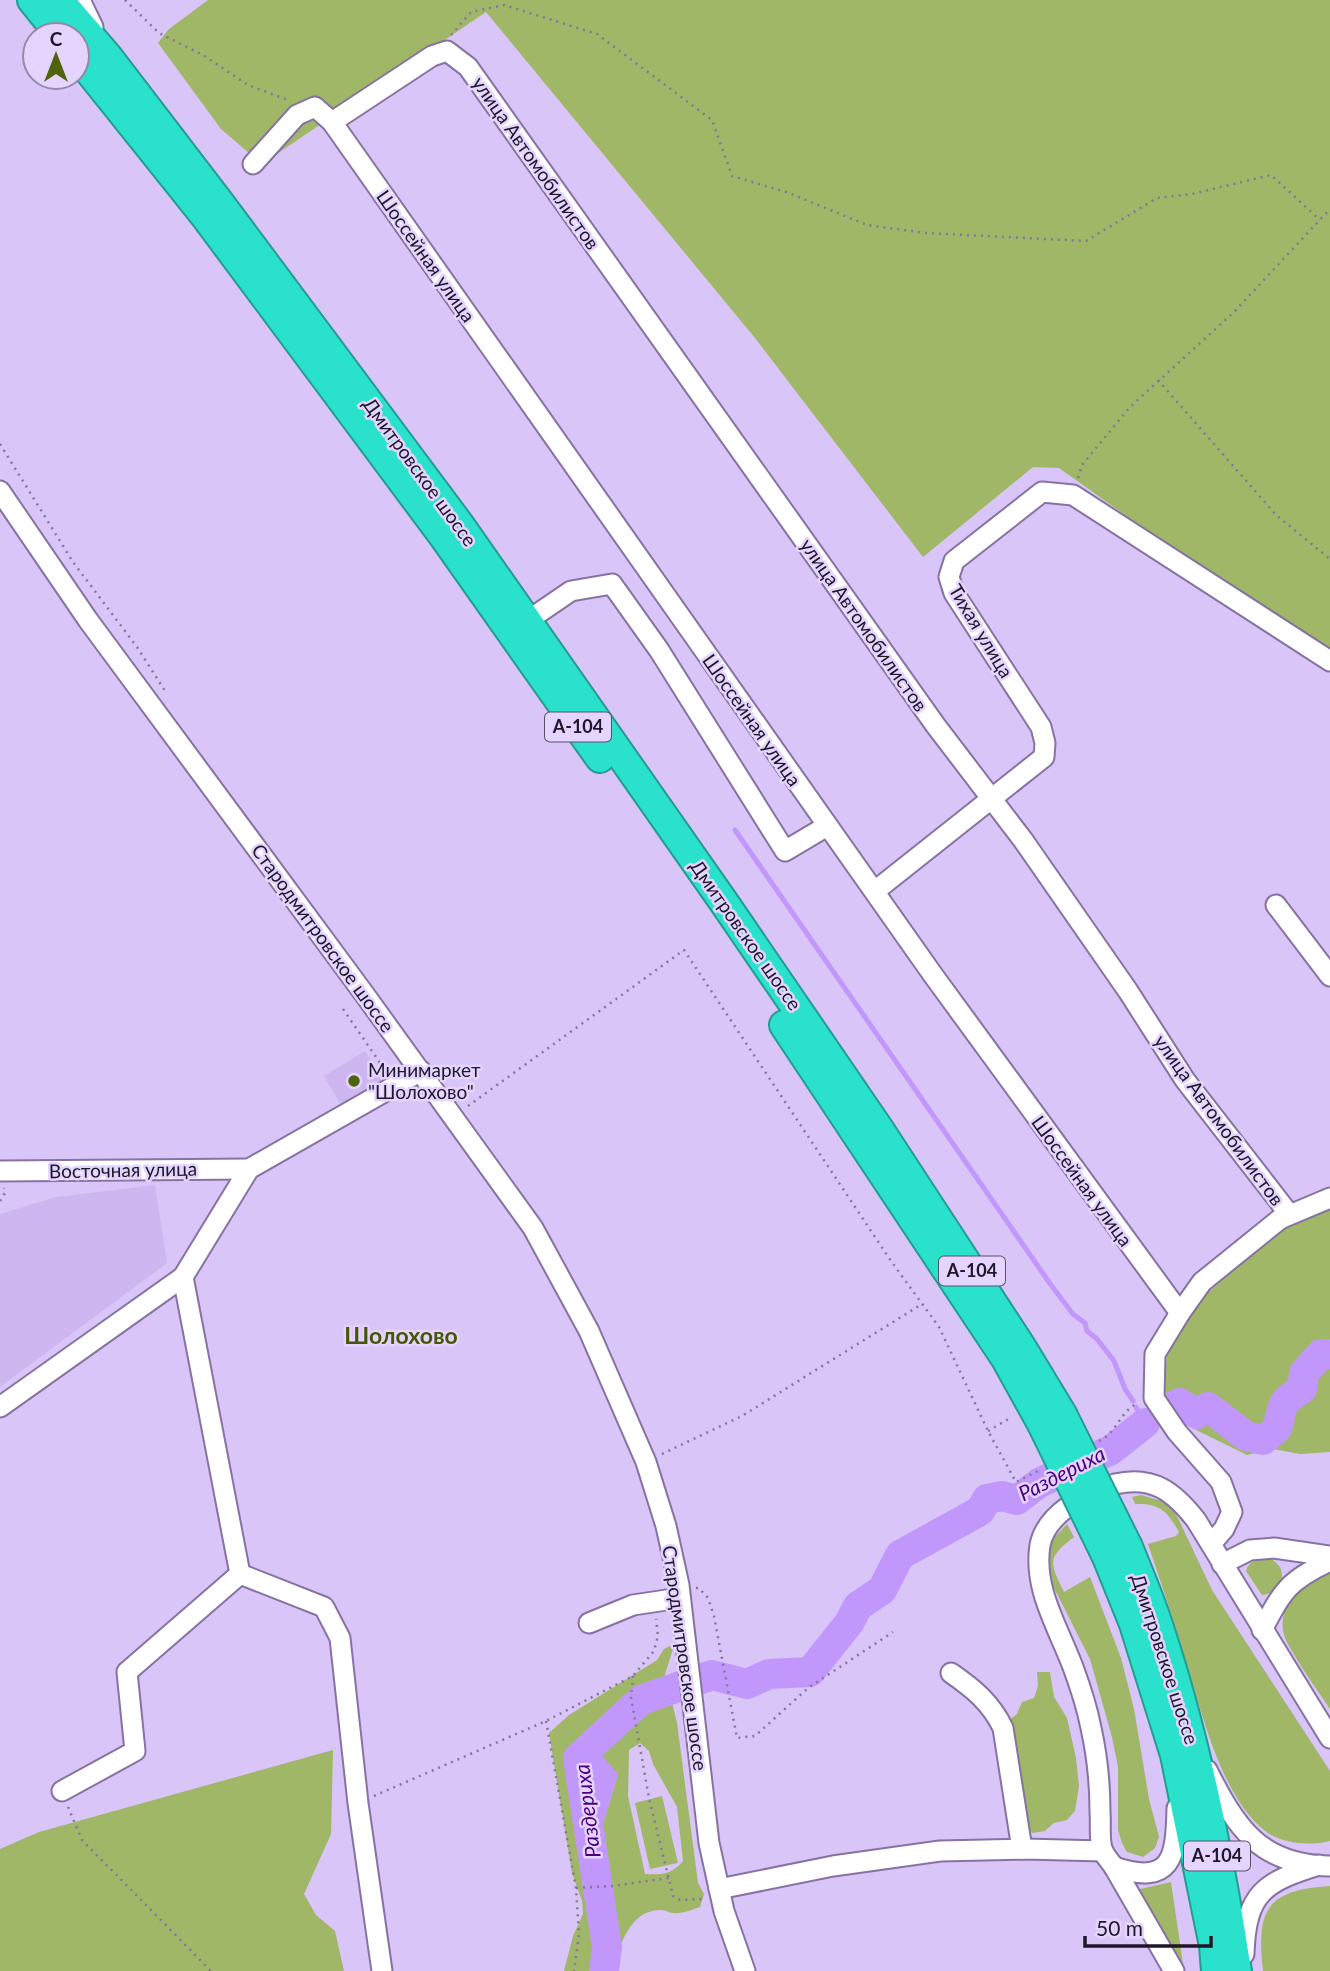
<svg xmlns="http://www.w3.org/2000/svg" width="1330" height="1971" font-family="Lato,sans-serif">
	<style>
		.built { fill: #ceb7f1 }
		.green { fill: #9fb767; fill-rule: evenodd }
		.water { fill: #c197fb }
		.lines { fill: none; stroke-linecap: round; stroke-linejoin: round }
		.stream { stroke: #c197fb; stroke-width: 5 }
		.river { stroke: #c197fb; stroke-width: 30 }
		.minor-casing { stroke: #8673a2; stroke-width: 23 }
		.highway-casing { stroke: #269b93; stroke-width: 32 }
		.path { stroke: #85779b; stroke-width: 2.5; stroke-dasharray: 2 5; stroke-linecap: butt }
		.minor { stroke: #fff; stroke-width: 19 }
		.highway { stroke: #2ae2cc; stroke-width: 28 }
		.highway-bridge-casing { stroke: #269b93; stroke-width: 32; stroke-linecap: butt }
		.highway-bridge { stroke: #2ae2cc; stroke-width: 28 }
		.poi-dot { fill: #4f630d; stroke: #e4d4fe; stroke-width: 2.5 }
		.labels { text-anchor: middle; stroke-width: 5; stroke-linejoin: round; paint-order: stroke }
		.shield { fill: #e4d4fe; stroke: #595069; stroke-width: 2 }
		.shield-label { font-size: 18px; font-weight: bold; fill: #1e1729 }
		.street-label { font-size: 19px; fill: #1e1729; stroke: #e4d4fe }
		.poi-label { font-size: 19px; fill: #1e1729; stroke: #e4d4fe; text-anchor: start }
		.water-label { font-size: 21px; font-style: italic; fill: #4a007e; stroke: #e4d4fe }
		.quarter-label { font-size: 23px; font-weight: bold; fill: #455606; stroke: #e4d4fe }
	</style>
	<rect width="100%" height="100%" fill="#d9c5f8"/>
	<!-- built -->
	<g class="built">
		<polygon points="365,1051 385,1084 342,1107 324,1076"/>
		<polygon points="155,1185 167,1263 0,1387 0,1214 56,1197"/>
	</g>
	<!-- green -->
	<g class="green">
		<polygon points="208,0 1330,0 1330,655 1208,574 1059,468 1033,467 923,557 755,338 486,12 262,164 221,129 158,43 169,29"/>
		<polygon points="1330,1203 1330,1452 1300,1454 1273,1449 1247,1455 1178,1421 1164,1389 1167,1353 1199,1300 1283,1229"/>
		<path d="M1141,1495L1165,1502L1176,1514L1212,1590L1330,1771V1841C1312,1846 1283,1844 1268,1833C1224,1802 1204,1720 1189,1672C1177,1629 1162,1586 1148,1544L1176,1536L1179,1532C1167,1511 1160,1503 1135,1504L1132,1497Z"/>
		<path d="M1067,1524L1074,1537C1046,1558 1050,1563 1064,1592L1090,1577L1121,1658L1134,1709L1149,1799L1157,1829L1159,1837L1155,1848L1143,1857L1127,1852L1122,1843L1118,1830V1767L1112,1737L1090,1659L1047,1574L1046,1558L1051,1541Z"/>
		<path d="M1269,1558C1290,1567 1284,1593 1262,1595L1246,1571C1249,1560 1258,1559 1269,1558Z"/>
		<path d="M1330,1572V1709C1320,1694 1288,1649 1284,1635C1276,1603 1303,1582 1330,1572Z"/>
		<path d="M675,1643L665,1674L677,1723L698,1883L704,1894L700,1907C692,1910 682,1914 673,1913C669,1913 666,1910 662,1910C631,1908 618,1946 614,1971H564L573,1936L583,1914L582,1901L572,1873L549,1733L569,1715L657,1660L664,1649ZM640,1743L649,1751L653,1764L677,1807L683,1861C672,1874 662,1875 645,1874L628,1796L629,1750ZM618,1774L598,1841L584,1851Z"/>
		<polygon points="1037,1672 1050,1672 1054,1697 1067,1718 1076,1758 1079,1786 1075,1811 1067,1820 1054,1823 1045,1831 1032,1833 1025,1822 1008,1721 1017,1714 1022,1702 1034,1698 1038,1686"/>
		<polygon points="333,1750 331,1834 304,1894 316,1915 335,1931 344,1971 0,1971 0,1849 39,1832"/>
		<polygon points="662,1796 678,1863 650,1869 635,1803"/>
		<polygon points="1171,1882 1184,1971 1181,1971 1136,1890"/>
		<path d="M1330,1886V1971H1263C1256,1910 1266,1890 1330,1886Z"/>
	</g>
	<!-- water -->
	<polygon class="water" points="586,1748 600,1753 618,1774 598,1841 585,1851 573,1819 571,1763"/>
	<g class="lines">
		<!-- stream -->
		<g class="stream">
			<polyline points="735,830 1051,1285 1073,1314 1085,1323 1087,1331 1097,1339 1114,1361 1125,1389 1133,1401"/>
			<polyline points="1136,1407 1145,1423"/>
		</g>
		<!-- river -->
		<g class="river">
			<path d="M1168,1409L1180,1403L1197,1414L1208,1407L1246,1436L1263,1440L1277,1429C1284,1406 1278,1404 1302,1389L1304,1373L1321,1354H1330"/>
			<polyline points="604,1971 607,1947 578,1758 641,1700 712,1675 747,1684 769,1674 810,1672 849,1623 858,1606 882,1590 900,1555 980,1511 987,1499 1002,1496 1017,1500 1039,1483 1111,1450 1145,1423"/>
		</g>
		<!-- minor casing -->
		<g class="minor-casing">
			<g id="minor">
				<polyline points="80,0 93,27"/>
				<polyline points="332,122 432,56 447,51 468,67 936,726 1023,840 1128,991 1185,1080 1289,1214"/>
				<polyline points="253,164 297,115 315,107 332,122 933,975 1180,1313"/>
				<polyline points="0,491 88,620 365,995 533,1228 589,1331 646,1462 666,1526 679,1585 709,1843 724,1911 745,1971"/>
				<polyline points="527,621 571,591 612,584 659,650 785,851 827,826"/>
				<polyline points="875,891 1044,757 1045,743 1041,727 954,593 949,577 954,561 1042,492 1073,495 1330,661"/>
				<polyline points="1276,905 1330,976"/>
				<polyline points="0,1171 249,1169"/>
				<polyline points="183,1277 249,1169 421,1071"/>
				<polyline points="0,1407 183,1277 240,1574 127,1672 135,1751 62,1791"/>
				<polyline points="1211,1544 1224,1529 1232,1512 1221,1482 1177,1432 1154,1398 1155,1354 1180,1313 1202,1282 1280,1219 1330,1198"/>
				<polyline points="1222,1564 1250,1550 1274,1548 1330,1556"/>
				<polyline points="240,1574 324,1607 340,1638 358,1803 382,1971"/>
				<polyline points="589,1623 633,1605 680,1598"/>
				<path d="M1262,1630C1283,1590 1289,1580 1330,1561"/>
				<path d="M951,1673C974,1689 991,1703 1003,1728L1022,1849"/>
				<path d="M1207,1770C1236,1827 1259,1865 1330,1866"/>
				<path d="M1114,1867C1172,1886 1176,1858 1177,1808"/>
				<polyline points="719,1889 833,1866 940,1851 1025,1849 1103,1851"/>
				<path d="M1244,1954C1246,1893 1264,1882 1319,1865"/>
				<path d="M1174,1971L1114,1867C1110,1861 1104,1855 1102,1849C1099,1837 1101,1824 1100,1812C1100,1784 1097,1755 1091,1728C1087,1707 1080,1686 1073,1667C1058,1627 1033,1589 1040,1545C1046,1514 1086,1492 1115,1484C1153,1475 1174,1492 1196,1520L1330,1738"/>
			</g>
		</g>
		<!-- highway casing -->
		<g class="highway-casing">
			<g id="highway">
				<polyline points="32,0 60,35"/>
				<polyline points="59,0 108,57 219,202 459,524 723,901 879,1129 1022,1348 1062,1414"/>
				<polyline points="77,56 205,216 444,537 600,758"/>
				<polyline points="784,1025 1006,1359 1042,1424"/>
				<path d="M1128,1547C1138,1572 1149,1597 1157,1622C1195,1735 1219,1853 1237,1971"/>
				<polyline points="1107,1557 1134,1624 1175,1755 1214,1946 1216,1971"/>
			</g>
		</g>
		<!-- path -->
		<g class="path">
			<polyline points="125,0 159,33 203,55 248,85 288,100"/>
			<polyline points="451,35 471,12 504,5 597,34 712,120 732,176 789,193 867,225 926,233 1086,241 1157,198 1192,194 1271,175 1320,220"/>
			<polyline points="1158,380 1276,515 1330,559"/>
			<polyline points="0,444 73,562 137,647 167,694"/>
			<polyline points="1078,478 1082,465 1130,407 1233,313 1330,209"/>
			<polyline points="343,1009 385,1070"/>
			<polyline points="468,1106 684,950 891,1261 939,1327 988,1431 1016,1482 1040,1470"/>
			<polyline points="0,1201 5,1193 4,1188"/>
			<polyline points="988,1431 1012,1417"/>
			<path d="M1099,1441C1117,1433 1120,1411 1138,1403"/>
			<polyline points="662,1454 742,1416 922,1304"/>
			<polyline points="696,1588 699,1588 708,1598 714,1616 737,1738 755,1736 808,1688 893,1632"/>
			<polyline points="633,1676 631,1697 649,1798 673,1896 680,1900 703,1899"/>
			<polyline points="546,1721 576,1888 579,1934 574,1971"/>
			<polyline points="374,1796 546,1721 633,1676 654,1651 658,1636 656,1619"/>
			<polyline points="68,1807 82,1840 211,1971"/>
			<polyline points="576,1888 612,1886 669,1878"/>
		</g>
		<!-- minor -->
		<use href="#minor" class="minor"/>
		<!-- highway -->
		<use href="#highway" class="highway"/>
		<!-- highway-bridge casing -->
		<g class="highway-bridge-casing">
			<g id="highway-bridge">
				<polyline points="1062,1414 1128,1547"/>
				<polyline points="1042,1424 1107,1557"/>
			</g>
		</g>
		<!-- highway-bridge -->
		<use href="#highway-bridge" class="highway-bridge"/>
	</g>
	<!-- markers -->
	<circle class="poi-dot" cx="354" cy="1081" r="7"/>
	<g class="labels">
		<!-- shield labels -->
		<g class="shield">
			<rect x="545" y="712.5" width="66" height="29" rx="5"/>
			<rect x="939" y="1256.5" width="66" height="29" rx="5"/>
			<rect x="1184" y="1841.5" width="66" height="29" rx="5"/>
		</g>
		<g class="shield-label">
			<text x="578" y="733">А-104</text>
			<text x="972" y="1277">А-104</text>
			<text x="1217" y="1862">А-104</text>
		</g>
		<!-- street labels -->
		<g class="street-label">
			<text transform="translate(536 163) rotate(55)" y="7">улица Автомобилистов</text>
			<text transform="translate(426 256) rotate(55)" y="7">Шоссейная улица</text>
			<text transform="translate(420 472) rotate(54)" y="7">Дмитровское шоссе</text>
			<text transform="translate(864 625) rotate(55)" y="7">улица Автомобилистов</text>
			<text transform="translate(981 631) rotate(59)" y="7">Тихая улица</text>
			<text transform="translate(752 720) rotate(55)" y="7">Шоссейная улица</text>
			<text transform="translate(746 935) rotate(55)" y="7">Дмитровское шоссе</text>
			<text transform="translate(323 938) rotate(54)" y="7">Стародмитровское шоссе</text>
			<text transform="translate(1219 1120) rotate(54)" y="7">улица Автомобилистов</text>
			<text transform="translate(123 1170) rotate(-1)" y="7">Восточная улица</text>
			<text transform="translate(1082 1181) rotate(54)" y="7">Шоссейная улица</text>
			<text transform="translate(685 1658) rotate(82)" y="7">Стародмитровское шоссе</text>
			<text transform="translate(1165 1659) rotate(72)" y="7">Дмитровское шоссе</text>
		</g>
		<!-- poi labels -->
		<g class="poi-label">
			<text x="368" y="1077">Минимаркет<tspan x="368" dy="22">"Шолохово"</tspan></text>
		</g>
		<!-- water labels -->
		<g class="water-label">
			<text transform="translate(1062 1474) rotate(-27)" y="7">Раздериха</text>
			<text transform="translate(588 1811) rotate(-97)" y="7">Раздериха</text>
		</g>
		<!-- quarter labels -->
		<g class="quarter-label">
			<text x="401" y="1344">Шолохово</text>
		</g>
	</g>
	<!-- north arrow -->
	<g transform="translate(56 56)"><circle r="33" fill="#e4d4fe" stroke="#9588a9" stroke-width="2"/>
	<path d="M0-5L12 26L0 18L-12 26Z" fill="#4f630d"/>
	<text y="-10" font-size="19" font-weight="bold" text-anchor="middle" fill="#1e1729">С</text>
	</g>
	<!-- scale -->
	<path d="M1085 1936v10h126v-10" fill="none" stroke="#1e1729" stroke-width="3.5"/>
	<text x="1096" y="1936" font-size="21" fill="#1e1729" stroke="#e4d4fe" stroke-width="5" paint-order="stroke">50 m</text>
</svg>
